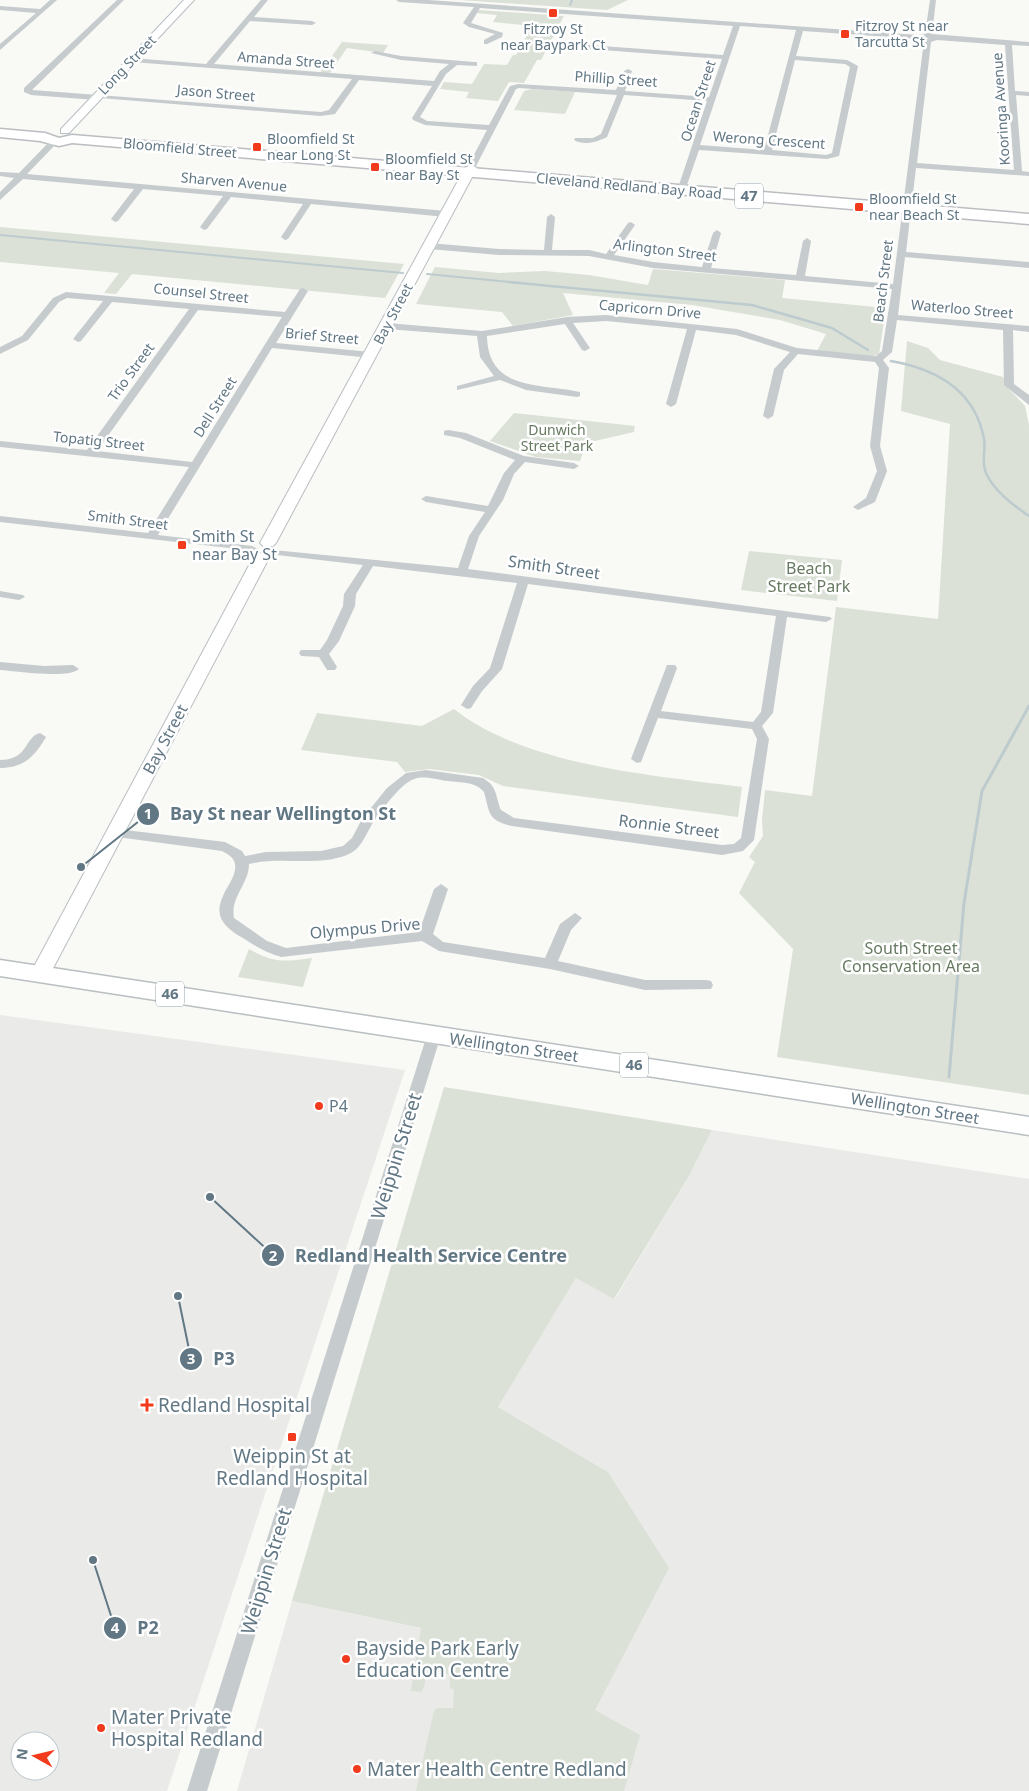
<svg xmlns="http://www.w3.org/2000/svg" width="1029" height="1791" font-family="'Noto Sans',sans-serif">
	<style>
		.built { fill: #eaeae9; fill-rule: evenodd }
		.green { fill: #dbe1d6 }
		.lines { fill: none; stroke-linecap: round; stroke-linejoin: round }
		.stream-far2 { stroke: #bdcbcf; stroke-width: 2 }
		.stream-far1 { stroke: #bdcbcf; stroke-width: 2.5 }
		.stream { stroke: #bdcbcf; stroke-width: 3 }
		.secondary-casing { stroke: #b8bec3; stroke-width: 2 }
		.primary-casing { stroke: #b9bec1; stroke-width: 3 }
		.highway-casing { stroke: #babec1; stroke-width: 3 }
		.street { fill: #c6cbce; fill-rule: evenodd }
		.secondary { fill: #fff; fill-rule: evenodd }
		.primary { fill: #fff; fill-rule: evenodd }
		.highway { fill: #fff; fill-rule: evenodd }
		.poi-dot { fill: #f23b1c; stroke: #fff; stroke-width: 2 }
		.labels { text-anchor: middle; stroke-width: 5; stroke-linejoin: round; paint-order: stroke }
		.far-poi-label { font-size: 14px; fill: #617784; stroke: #fff; text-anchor: start }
		.far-street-label { font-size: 14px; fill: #617784; stroke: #fff }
		.far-park-label { font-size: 14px; fill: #677a61; stroke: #fff }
		.shield { fill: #fff; stroke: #90a0a9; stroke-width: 1 }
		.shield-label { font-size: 15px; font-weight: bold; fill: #617784 }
		.poi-label { font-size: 16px; fill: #617784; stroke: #fff; text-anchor: start }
		.street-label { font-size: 16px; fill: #617784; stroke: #fff }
		.park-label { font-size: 16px; fill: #677a61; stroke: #fff }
		.near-street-label { font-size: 19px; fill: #617784; stroke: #fff }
		.near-poi-label { font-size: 19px; fill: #617784; stroke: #fff; text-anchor: start }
		.leader { fill: none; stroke: #617784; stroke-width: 2 }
		.callout-dot { fill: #617784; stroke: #fff; stroke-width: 2 }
		.mark-label { font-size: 15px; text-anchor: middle; font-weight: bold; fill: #fff }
		.callout-label { font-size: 18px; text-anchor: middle; font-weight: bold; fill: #617784; stroke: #fff; stroke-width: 5; stroke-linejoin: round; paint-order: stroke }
	</style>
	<rect width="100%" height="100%" fill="#f9f9f6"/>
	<!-- built -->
	<g class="built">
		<path d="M0,1015L405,1070L167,1791H0ZM20,1741H50V1771H20Z"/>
		<polygon points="712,1130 1029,1179 1029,1791 237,1791 292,1601 472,1639 608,1472 498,1407 576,1278 615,1299 689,1176"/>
	</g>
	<!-- green -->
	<g class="green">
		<polygon points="460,0 628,0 607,10"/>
		<polygon points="478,10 564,16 541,60 537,60 524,83 509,82 498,101 466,98 469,92 440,89 444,82 472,84 484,64 507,65 513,55 516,55 532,26 493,22 497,15 476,13"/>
		<polygon points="342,42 388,45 383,53 347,48 329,74 320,73"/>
		<polygon points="532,89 575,92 565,114 514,110 524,91"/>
		<polygon points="0,227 404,264 385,298 132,274 116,294 104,293 119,273 0,262"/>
		<polygon points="435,267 499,273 545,271 589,275 648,285 653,269 785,280 782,298 886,308 879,354 873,356 817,351 826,334 780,320 692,305 563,293 573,315 513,326 502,312 416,304"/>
		<polygon points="907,341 928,348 940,360 1003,377 1008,388 1025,406 1029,425 1029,1095 777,1057 793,949 739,893 755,862 749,857 763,836 762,820 765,790 812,796 836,607 938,619 950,424 901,411"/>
		<polygon points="514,413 635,426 634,432 586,443 580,461 536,457 490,441"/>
		<polygon points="749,551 842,560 837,601 741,590"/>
		<path d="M454,709C526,766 652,775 742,787L738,817L503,786L479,775L429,769L405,772L397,762L301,750L317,713L422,726Z"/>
		<path d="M249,949C274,963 284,962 312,958L303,987L238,977Z"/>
		<polygon points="444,1087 712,1130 689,1176 614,1299 576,1278 498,1407 608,1472 669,1568 595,1710 640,1735 624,1791 416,1791 434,1711 438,1708 453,1708 454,1689 450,1688 450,1674 426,1674 424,1687 421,1692 411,1691 421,1628 292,1601"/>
	</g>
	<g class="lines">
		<!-- stream-far2 -->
		<g class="stream-far2">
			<polyline points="570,5 572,0"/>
			<polyline points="0,235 403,273"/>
			<polyline points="427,274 521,283"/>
		</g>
		<!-- stream-far1 -->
		<g class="stream-far1">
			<polyline points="508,282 752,305 832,328 868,350"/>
			<path d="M891,361C936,369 975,390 984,439C986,450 981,462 986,473C994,491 1013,505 1029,516"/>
		</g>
		<!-- stream -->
		<polyline class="stream" points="949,1077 964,903 982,791 1029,706"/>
		<!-- secondary casing -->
		<g class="secondary-casing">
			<g id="secondary">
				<polygon points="184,0 194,0 69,133 61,133 61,129"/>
				<polygon points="471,165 477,168 276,543 273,546 263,546 260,543 465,168"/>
				<polygon points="261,553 269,558 50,974 47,979 40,981 33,979 30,974 253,558"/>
			</g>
		</g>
		<!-- primary casing -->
		<g class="primary-casing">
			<polygon id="primary" points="0,960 1029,1117 1029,1135 0,976"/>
		</g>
		<!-- highway casing -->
		<g class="highway-casing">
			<polygon id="highway" points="0,129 45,133 59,138 72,135 1029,214 1029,224 72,143 59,146 40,141 0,137"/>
		</g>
		<!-- street -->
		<g class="street">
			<polygon points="50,0 57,0 0,50 0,44 36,13 0,10 0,6 40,9"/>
			<path d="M117,0H124L32,90L321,112L329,110L352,79L132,62L128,60L132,58L206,64L261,0H268L254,17L312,21L316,23L312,25L250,21L214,64L434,81L440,71L449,64L401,60L371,53L375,51L401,56L474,62H477V66L457,65L446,74L420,117L427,121L489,125L510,86L518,84L616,90L624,71L628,69L632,71L625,91L709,97L722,59L562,47L558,45L562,43L723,55L733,26L480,8L471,23L503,33L502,37L487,44H484V40L495,34L469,27L463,23L474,7L399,2L396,0H428L918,35L925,34L930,0H936L932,34L1029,42V46L1012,45L1015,91L1029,92V96L1016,95L1022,171L1029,172V176L916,168L906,252L1029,262V268L905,257L898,315L1029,326V332L1013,330L1014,384L1029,395V405L1004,385L1003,330L897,320L892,352L883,360L889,368L880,446L887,471L875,502L858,510L853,507L866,498L877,471L870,446L879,368L875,362L798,354L784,370L773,416L768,419L763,416L774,369L790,352L736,335L696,330L676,404L671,407L666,404L687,329L606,321L573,323L590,348L585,351L582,350L565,324L487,336C488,392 542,383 580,392V396L577,397L526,390L500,380L457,390V386L494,376L480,357L477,336L387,329L382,326L387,323L482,331L567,317L606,315L737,329L797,348L876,356L882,351L892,289L653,268L589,256L499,255L429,249L425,246L429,243L499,249L544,250L547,217L551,214L555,217L552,250H589L606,254L628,223L631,222L635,225L614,255L653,262L702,267L713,233L717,230L721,233L711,268L796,275L803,241L807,238L811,241L805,276L893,284L924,41L929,38L918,39L803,31L796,56L847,60L858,66L839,156L827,159L699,150L687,185L683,187L679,185L707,101L624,95L607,137C597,142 584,146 574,140L575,138H593L601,134L617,95L519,88L516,89L475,168L471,170L467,168L487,130L425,125L413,120L412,118L432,86L359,80L335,114L321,116L100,98L96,100L31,95L24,92V88ZM740,26L796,30L764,150L700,145ZM937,40L1005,45L1014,170L917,163L931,42ZM795,60L845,64L850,67L832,153L826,155L772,150Z"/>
			<polygon points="51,140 58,142 27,174 446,211 450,214 446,217 311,204 288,239 285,240 281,237 303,204 231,197 207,229 204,230 200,227 223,196 143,189 118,221 115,222 111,219 134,189 23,179 0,200 0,192 14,178 0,176 0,172 19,173"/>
			<path d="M303,288L308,291L276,343L371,352L376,355L371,358L272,348L158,535L252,546L258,549L256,551L0,522V516L148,533L189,467L0,447V441L87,450L189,309L112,302L81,341L78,342L73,339L103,301L67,298L59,302L28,340L0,354V347L22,336L53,298L66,292L285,312L300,289ZM198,310L282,317L192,462L97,451Z"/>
			<path d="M448,430L466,433L524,456L574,463L579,466L574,469L525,462L514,474L503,500L479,536L468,569L830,617L832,619L826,622L787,617L773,713L762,726L769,739L754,840L743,851L722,855L512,826C487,820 490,813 484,792C475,781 461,783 448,781C438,780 425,775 414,779C401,783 378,814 371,826C364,838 361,849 347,855C316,867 281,856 249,864C249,884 230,897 234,918L267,941L286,948L419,932L434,889L441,884L448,889L433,934L443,942L545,958L560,924L575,913L582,918L571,930L558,961L645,980H706L711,981L713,985L711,989L645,990L550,969L439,951L422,941L281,957C266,953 255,946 243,938C225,928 213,917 223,896C227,886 237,875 235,864C234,857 227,854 222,851L117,837L110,833L117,829L225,842L242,851L245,856L266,852L321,851L343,846L352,838L362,819L387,788L406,773L426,770L483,778C498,787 495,796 501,810L514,818L722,845L734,844L741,838L757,739L752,729L658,718L641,762L637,763L631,759L667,665H675L677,668L661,711L753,722L761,712L776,616L528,584L502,669L482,691L471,708L467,709L461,705L473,686L490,668L517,583L373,566L356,594L355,606L339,641L329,654L337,667L335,670H327L319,657L301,656L299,653L301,650H320L327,640L343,606L344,594L363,565L277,555L273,554V550L458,568L469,536L485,512L426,502L421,499L426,496L488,506L504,473L515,460L460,438L444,435V431Z"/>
			<polygon points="0,591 23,595 25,597 19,600 0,597"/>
			<path d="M0,662L44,666L73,665L79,669C69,679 15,671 0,670Z"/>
			<path d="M40,733L46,737C35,756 24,768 0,768V760C29,760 24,737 40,733Z"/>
			<polygon points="434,1029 439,1031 441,1035 207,1791 187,1791 427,1035 429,1031"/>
		</g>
		<!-- secondary -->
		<use href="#secondary" class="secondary"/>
		<!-- primary -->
		<use href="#primary" class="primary"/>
		<!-- highway -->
		<use href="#highway" class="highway"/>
	</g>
	<!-- markers -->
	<g class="poi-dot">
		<rect x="548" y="8" width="10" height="10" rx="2.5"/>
		<rect x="840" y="29" width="10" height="10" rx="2.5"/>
		<rect x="252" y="142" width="10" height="10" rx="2.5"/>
		<rect x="370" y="162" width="10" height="10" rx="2.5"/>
		<rect x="854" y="202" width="10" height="10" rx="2.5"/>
		<rect x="177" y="540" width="10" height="10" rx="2.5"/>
		<circle cx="319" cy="1106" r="5"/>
		<path d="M144.5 1397.5h5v5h5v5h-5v5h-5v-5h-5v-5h5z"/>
		<rect x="287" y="1432" width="10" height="10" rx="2.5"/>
		<circle cx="346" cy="1659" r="5"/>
		<circle cx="101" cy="1728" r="5"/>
		<circle cx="357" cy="1769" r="5"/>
	</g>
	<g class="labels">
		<!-- far-poi labels -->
		<g class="far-poi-label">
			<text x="855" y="31">Fitzroy St near<tspan x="855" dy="16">Tarcutta St</tspan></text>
			<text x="553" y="34" text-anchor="middle">Fitzroy St<tspan x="553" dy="16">near Baypark Ct</tspan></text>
			<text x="267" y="144">Bloomfield St<tspan x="267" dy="16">near Long St</tspan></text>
			<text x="385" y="164">Bloomfield St<tspan x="385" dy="16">near Bay St</tspan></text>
			<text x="869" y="204">Bloomfield St<tspan x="869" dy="16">near Beach St</tspan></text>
		</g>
		<!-- far-street labels -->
		<g class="far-street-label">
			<text transform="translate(286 60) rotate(4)" y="5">Amanda Street</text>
			<text transform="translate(127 65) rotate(-46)" y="5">Long Street</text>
			<text transform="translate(616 79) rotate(4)" y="5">Phillip Street</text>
			<text transform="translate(216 93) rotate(5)" y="5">Jason Street</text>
			<text transform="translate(698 101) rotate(-72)" y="5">Ocean Street</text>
			<text transform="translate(1001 109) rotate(-94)" y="5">Kooringa Avenue</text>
			<text transform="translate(769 140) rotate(4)" y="5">Werong Crescent</text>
			<text transform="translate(180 148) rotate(5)" y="5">Bloomfield Street</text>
			<text transform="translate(234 182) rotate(5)" y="5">Sharven Avenue</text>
			<text transform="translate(629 186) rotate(5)" y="5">Cleveland Redland Bay Road</text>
			<text transform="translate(665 250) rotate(7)" y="5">Arlington Street</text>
			<text transform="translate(883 281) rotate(-83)" y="5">Beach Street</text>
			<text transform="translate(201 293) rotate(6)" y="5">Counsel Street</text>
			<text transform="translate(650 309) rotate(5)" y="5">Capricorn Drive</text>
			<text transform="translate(962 309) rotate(5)" y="5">Waterloo Street</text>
			<text transform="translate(393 314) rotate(-62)" y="5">Bay Street</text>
			<text transform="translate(322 336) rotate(5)" y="5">Brief Street</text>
			<text transform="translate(131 372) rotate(-54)" y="5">Trio Street</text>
			<text transform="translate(215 407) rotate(-58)" y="5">Dell Street</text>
			<text transform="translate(99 441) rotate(6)" y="5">Topatig Street</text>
			<text transform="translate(128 520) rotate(7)" y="5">Smith Street</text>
		</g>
		<!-- far-park labels -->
		<g class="far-park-label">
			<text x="557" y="435">Dunwich<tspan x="557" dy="16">Street Park</tspan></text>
		</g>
		<!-- shield labels -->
		<g class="shield">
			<rect x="735" y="183.5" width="28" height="25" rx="4"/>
			<rect x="156" y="981.5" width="28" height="25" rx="4"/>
			<rect x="620" y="1052.5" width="28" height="25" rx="4"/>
		</g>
		<g class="shield-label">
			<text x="749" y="201">47</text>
			<text x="170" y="999">46</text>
			<text x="634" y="1070">46</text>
		</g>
		<!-- poi labels -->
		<g class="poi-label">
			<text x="192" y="542">Smith St<tspan x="192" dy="18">near Bay St</tspan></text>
			<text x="329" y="1112">P4</text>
		</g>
		<!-- street labels -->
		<g class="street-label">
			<text transform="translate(554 567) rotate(8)" y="6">Smith Street</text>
			<text transform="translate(165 739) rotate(-62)" y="6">Bay Street</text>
			<text transform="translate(669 826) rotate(7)" y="6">Ronnie Street</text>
			<text transform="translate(365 928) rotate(-5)" y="6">Olympus Drive</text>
			<text transform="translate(514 1047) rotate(8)" y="6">Wellington Street</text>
			<text transform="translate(915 1108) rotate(9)" y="6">Wellington Street</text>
		</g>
		<!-- park labels -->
		<g class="park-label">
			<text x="809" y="574">Beach<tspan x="809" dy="18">Street Park</tspan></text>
			<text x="911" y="954">South Street<tspan x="911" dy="18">Conservation Area</tspan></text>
		</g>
		<!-- near-street labels -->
		<g class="near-street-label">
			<text transform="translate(396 1156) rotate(-73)" y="7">Weippin Street</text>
			<text transform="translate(266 1571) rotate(-73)" y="7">Weippin Street</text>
		</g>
		<!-- near-poi labels -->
		<g class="near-poi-label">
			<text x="158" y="1412">Redland Hospital</text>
			<text x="292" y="1463" text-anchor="middle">Weippin St at<tspan x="292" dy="22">Redland Hospital</tspan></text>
			<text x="356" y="1655">Bayside Park Early<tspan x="356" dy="22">Education Centre</tspan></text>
			<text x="111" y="1724">Mater Private<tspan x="111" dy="22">Hospital Redland</tspan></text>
			<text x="367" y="1776">Mater Health Centre Redland</text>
		</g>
	</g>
	<!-- callouts -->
	<path class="leader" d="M81 867L148 814M210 1197L273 1255M178 1296L191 1359M93 1560L115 1628"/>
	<g class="callout-dot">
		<circle cx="81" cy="867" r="5"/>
		<circle cx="210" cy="1197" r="5"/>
		<circle cx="178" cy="1296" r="5"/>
		<circle cx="93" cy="1560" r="5"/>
		<circle cx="148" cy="814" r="12"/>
		<circle cx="273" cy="1255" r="12"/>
		<circle cx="191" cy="1359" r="12"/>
		<circle cx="115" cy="1628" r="12"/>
	</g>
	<g class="mark-label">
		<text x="148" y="819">1</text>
		<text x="273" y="1261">2</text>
		<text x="191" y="1364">3</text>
		<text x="115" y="1633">4</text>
	</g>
	<g class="callout-label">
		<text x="283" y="820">Bay St near Wellington St</text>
		<text x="431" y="1262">Redland Health Service Centre</text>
		<text x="224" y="1365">P3</text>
		<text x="148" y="1634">P2</text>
	</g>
	<!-- north arrow -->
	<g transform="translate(35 1756) rotate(278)"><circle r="24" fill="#ffffff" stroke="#c0c9ce"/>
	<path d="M0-4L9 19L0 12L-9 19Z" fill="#f23b1c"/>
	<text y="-8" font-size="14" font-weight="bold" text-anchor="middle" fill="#617784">N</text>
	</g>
</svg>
